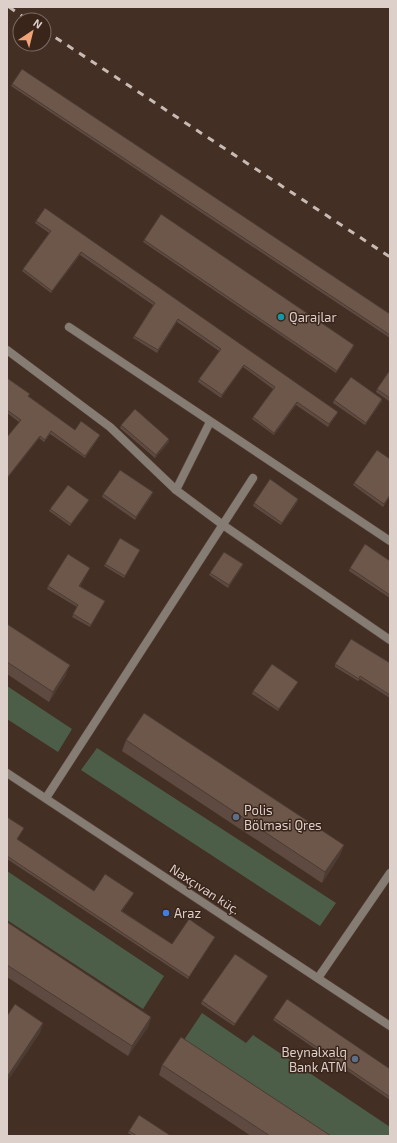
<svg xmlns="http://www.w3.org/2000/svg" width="397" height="1143" font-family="'Exo 2',sans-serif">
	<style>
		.green { fill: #4c5d48 }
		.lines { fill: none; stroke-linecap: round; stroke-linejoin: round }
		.minor-casing { stroke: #604c43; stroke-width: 9 }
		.tertiary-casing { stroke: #604c43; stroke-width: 9 }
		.minor { stroke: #857c74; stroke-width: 8 }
		.tertiary { stroke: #857c74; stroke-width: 8 }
		.rail { stroke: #c9bab3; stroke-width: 3; stroke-dasharray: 7 7; stroke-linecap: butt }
		.wall { fill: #5e4a40 }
		.shaded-wall { fill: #4c3c34 }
		.building { fill: #6d564a; stroke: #4c3c34 }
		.culture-dot { fill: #0f9aa8; stroke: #3a251b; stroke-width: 1.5 }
		.service-dot { fill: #5c6f8a; stroke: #3a251b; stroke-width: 1.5 }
		.shop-dot { fill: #3f7fe0; stroke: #3a251b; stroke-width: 1.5 }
		.labels { text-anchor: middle; stroke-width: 3; stroke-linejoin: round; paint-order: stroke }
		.poi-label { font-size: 13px; fill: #ddcfc9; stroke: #3a251b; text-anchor: start }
		.street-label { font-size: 13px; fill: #ddcfc9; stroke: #3a251b }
	</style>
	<rect width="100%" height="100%" fill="#442f25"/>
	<!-- green -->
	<g class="green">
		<polygon points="7,686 72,729 58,752 7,719"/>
		<polygon points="97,748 336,903 320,926 81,770"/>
		<polygon points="7,871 164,976 143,1009 7,920"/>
		<polygon points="202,1013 246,1043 253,1035 390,1127 390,1136 329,1136 184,1040"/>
	</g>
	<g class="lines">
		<!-- minor casing -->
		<g class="minor-casing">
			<g id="minor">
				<polyline points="69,327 390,541"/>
				<polyline points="7,350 110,427 176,490 223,525 390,640"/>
				<polyline points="176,490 210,422"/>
				<polyline points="46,798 253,478"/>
				<polyline points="318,978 390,873"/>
			</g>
		</g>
		<!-- tertiary casing -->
		<g class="tertiary-casing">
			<polyline id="tertiary" points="7,773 390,1026"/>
		</g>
		<!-- minor -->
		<use href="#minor" class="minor"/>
		<!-- tertiary -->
		<use href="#tertiary" class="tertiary"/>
		<!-- rail -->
		<g class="rail">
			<polyline points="9,7 28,20"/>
			<polyline points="44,30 390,257"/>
		</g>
	</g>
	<!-- wall -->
	<g class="wall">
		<polygon points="12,84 390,314 390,338 11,86"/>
		<polygon points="36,221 337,414 328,427 296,405 274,435 252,419 253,417 273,389 243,367 221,398 198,382 199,379 219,351 177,322 157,353 133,338 134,336 153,305 80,255 51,293 22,271 23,269 49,233 35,223"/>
		<polygon points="144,240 353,348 336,373 143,242"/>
		<polygon points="390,370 390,400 389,401 376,392 377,389"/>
		<polygon points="7,378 28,397 75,430 100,435 99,437 85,458 50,434 44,442 19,422 7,413"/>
		<polygon points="382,399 382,401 365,425 333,403 334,400"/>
		<polygon points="121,425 169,439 169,442 155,458 120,428"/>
		<polygon points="354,483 390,496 383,507 353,485"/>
		<polygon points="103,494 152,495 135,520 102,497"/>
		<polygon points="298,499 298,501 281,525 253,506 254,503"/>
		<polygon points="88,502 70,526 49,511 50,509"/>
		<polygon points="140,550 124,578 104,566 105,564"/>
		<polygon points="390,561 390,598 349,571 350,568"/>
		<polygon points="243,564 242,567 228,588 209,575 210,573"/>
		<polygon points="90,568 80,586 104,603 90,627 72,617 77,607 47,589 48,586"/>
		<polygon points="7,624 66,675 49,702 7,674"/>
		<polygon points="390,663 390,698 360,679 358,681 335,667 335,664"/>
		<polygon points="298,682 297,684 278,711 252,694 253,691"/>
		<polygon points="126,740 344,845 340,855 322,883 122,751"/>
		<polygon points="7,817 24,828 17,840 94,891 133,895 122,911 172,944 215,937 214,939 188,979 7,859"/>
		<polygon points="7,922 151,1017 148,1027 128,1056 7,977"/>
		<polygon points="267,978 234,1026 201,1004 202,1001"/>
		<polygon points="274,1018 390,1069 390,1100 273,1020"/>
		<polygon points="162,1065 331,1136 251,1136 159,1075"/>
		<polygon points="129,1131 171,1136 133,1136 128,1133"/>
	</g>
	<!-- shaded-wall -->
	<g class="shaded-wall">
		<polygon points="81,252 80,255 51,293 52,291"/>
		<polygon points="178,319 177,322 157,353 158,350"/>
		<polygon points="354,345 353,348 336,373 337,371"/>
		<polygon points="244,365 243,367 221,398 222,395"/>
		<polygon points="382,399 382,401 365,425 366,423"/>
		<polygon points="297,402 296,405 274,435 274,433"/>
		<polygon points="338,412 337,414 328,427 329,424"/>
		<polygon points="100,435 99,437 85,458 85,456"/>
		<polygon points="40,436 39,439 7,479 7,478"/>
		<polygon points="169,439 169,442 155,458 156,455"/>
		<polygon points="153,492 152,495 135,520 136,517"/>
		<polygon points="298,499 298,501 281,525 282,523"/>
		<polygon points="89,500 88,502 70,526 71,524"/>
		<polygon points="243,564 242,567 228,588 229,585"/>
		<polygon points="70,665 66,675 49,702 53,692"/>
		<polygon points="298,682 297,684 278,711 279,709"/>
		<polygon points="344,845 340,855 322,883 325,872"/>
		<polygon points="134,893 133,895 121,913 121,911"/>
		<polygon points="215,937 214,939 188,979 189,977"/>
		<polygon points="268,976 267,978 234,1026 235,1024"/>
		<polygon points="151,1017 148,1027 128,1056 132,1046"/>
		<polygon points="43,1023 40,1033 7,1082 7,1077"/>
	</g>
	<!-- building -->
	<g class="building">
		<polygon points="22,69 390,314 390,335 12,84"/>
		<polygon points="45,208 338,412 329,424 297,402 274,433 253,417 275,387 244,365 222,395 199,379 221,349 178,319 158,350 134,336 155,303 81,252 52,291 23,269 51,231 36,221"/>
		<polygon points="161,214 354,345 337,371 144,240"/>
		<polygon points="390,370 390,398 377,389"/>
		<polygon points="351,377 382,399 366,423 334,400"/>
		<polygon points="7,378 30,394 28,396 75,430 81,421 100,435 85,456 51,431 45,440 40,436 7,478 7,437 21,420 7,410"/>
		<polygon points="135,409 169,439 156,455 121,425"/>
		<polygon points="377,450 390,459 390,495 384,504 354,483"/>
		<polygon points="120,470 153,492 136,517 103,494"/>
		<polygon points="270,479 298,499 282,523 254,503"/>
		<polygon points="68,485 89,500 71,524 50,509"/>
		<polygon points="120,538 140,550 125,576 105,564"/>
		<polygon points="365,544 390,561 390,595 350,568"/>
		<polygon points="224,552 243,564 229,585 210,573"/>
		<polygon points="68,554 90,568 79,586 105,601 91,625 73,614 78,605 48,586"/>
		<polygon points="7,624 70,665 53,692 7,662"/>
		<polygon points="351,639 390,663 390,695 360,676 359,679 335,664"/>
		<polygon points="272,664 298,682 279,709 253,691"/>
		<polygon points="144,713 344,845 325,872 126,740"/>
		<polygon points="7,817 24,828 17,839 94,891 105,874 134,893 121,911 172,944 189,919 215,937 189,977 7,856"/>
		<polygon points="7,922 151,1017 132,1046 7,965"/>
		<polygon points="235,954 268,976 235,1024 202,1001"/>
		<polygon points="287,999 390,1069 390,1097 274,1018"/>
		<polygon points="15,1004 43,1023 7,1077 7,1016"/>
		<polygon points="181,1037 331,1136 270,1136 162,1065"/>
		<polygon points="139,1115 171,1136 137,1136 129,1131"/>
	</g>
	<!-- markers -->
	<circle class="culture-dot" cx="281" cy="317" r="4"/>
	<g class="service-dot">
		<circle cx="236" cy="817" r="4"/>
		<circle cx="355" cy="1059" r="4"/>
	</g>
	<circle class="shop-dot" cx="166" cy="913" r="4"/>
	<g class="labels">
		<!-- poi labels -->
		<g class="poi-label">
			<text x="289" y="322">Qarajlar</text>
			<text x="244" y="815">Polis<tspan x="244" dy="15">Bölməsi Qres</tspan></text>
			<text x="174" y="918">Araz</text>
			<text x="347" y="1057" text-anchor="end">Beynəlxalq<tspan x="347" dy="15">Bank ATM</tspan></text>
		</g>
		<!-- street labels -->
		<g class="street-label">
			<text transform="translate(205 889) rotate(33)" y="5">Naxçıvan küç.</text>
		</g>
	</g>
	<!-- border -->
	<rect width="397" height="1143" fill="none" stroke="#ddcfc9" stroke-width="16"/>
	<!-- north arrow -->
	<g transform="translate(32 32) rotate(35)"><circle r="19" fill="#3a251b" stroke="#7b6961"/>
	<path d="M0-3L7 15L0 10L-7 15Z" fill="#efa377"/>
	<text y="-6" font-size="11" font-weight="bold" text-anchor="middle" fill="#ddcfc9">N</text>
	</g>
</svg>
